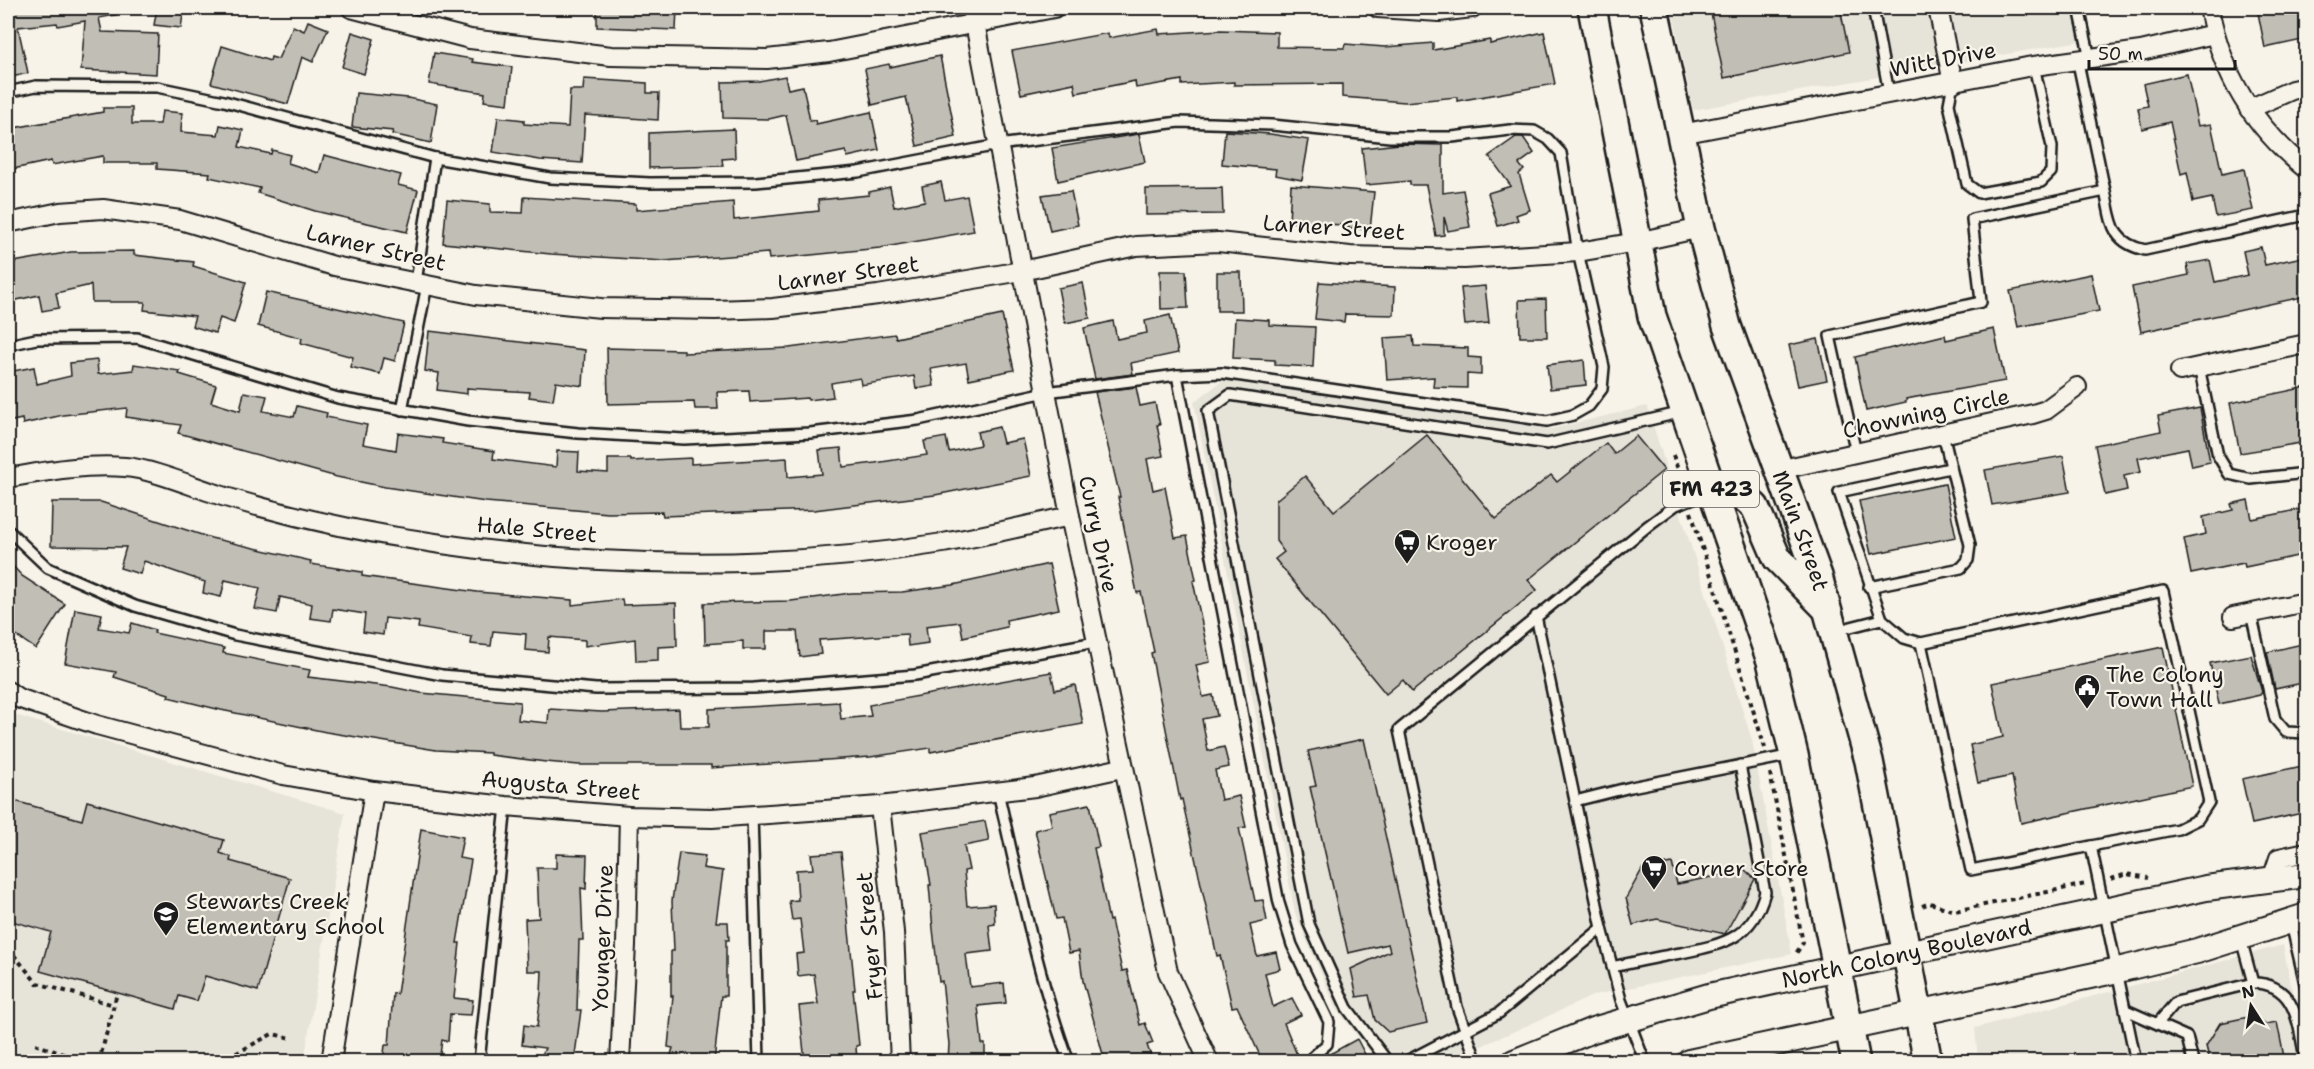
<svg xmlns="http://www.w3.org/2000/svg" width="2314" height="1069" font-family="'Shantell Sans',sans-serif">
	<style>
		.built { fill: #e6e3d9 }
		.building { fill: #c0beb5; stroke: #1c1c1c; stroke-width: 1.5 }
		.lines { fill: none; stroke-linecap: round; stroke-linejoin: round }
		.lane-casing { stroke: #1c1c1c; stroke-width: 14 }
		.street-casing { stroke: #1c1c1c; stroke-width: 22 }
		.secondary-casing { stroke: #1c1c1c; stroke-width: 28 }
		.primary-casing { stroke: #1c1c1c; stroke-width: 32 }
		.path { stroke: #1c1c1c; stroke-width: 4; stroke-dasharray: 4.5 4.5; stroke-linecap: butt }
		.lane { stroke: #f7f3e8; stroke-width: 9 }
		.street { stroke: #f7f3e8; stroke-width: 18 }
		.secondary { stroke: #f7f3e8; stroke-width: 24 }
		.primary { stroke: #f7f3e8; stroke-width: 27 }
		.labels { text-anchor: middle; stroke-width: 4.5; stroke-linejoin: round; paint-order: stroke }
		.shield { fill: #f7f3e8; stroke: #5e5c59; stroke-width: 1.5 }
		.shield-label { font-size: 21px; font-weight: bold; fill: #1c1c1c }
		.street-label { font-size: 22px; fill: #1c1c1c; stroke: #f7f3e8 }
		.poi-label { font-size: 22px; fill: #1c1c1c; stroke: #f7f3e8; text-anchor: start }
	</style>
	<rect width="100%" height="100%" fill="#f7f3e8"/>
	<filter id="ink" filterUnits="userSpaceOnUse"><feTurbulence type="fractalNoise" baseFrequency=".0167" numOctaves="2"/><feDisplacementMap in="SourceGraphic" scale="12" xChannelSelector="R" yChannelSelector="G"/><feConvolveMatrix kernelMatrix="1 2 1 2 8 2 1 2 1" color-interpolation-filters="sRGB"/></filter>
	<g filter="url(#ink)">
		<!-- built -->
		<g class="built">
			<polygon points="1672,8 2073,8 2080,41 1693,110"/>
			<polygon points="1225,379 1551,429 1647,406 1752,740 1792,954 1595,995 1448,1061 1377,1061 1336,1008 1295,913 1194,402"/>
			<polygon points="8,713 345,813 304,1061 8,1061"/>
			<polygon points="2283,945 2306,1061 1978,1061 1975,1028"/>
		</g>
		<!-- building -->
		<g class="building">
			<polygon points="8,8 115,8 116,15 99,18 102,32 158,34 156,74 81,70 85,21 58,26 57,23 18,27 28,73 8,78"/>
			<polygon points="157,8 184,8 181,28 154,25"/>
			<polygon points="597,8 677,8 676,30 597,27"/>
			<polygon points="1710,8 1840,8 1849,52 1724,78"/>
			<polygon points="2257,8 2307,8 2307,39 2265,48"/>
			<polygon points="308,21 328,29 313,62 302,57 288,104 211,83 222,46 270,61 271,57 278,59 293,26 304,31"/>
			<polygon points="1158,29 1159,34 1221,30 1277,32 1277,47 1344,48 1345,44 1385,47 1433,43 1433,50 1490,40 1490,44 1544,32 1555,84 1457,101 1457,97 1405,102 1342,97 1342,84 1234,85 1234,82 1182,85 1182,80 1136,88 1135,81 1076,93 1074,83 1021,94 1012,51 1108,33 1109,38"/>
			<polygon points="352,32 374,39 364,74 342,67"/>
			<polygon points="434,53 473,59 472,62 512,67 508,104 484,101 485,93 429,84"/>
			<polygon points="940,56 956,137 917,146 906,97 872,105 865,69 889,64 890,67"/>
			<polygon points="2187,74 2198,126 2211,124 2222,174 2244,169 2253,210 2216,217 2212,198 2193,202 2187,172 2181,174 2170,122 2142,129 2138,108 2148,106 2143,84"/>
			<polygon points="785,76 788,89 803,86 810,121 815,120 816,124 871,112 879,150 847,157 846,151 796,161 786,115 769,119 723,118 722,82 759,81"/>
			<polygon points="584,79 647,83 647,93 659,93 658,120 585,115 582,163 540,160 493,152 498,117 524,120 524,124 568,127 570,90 583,90"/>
			<polygon points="356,93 408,98 437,104 431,143 392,134 393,131 352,127"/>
			<polygon points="103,108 132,108 132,124 160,124 162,111 182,113 181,132 218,135 220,125 243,130 239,147 271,154 272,150 290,155 288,163 319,173 324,155 401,175 398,185 418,190 407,232 315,211 258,193 260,188 209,177 210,173 157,169 157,163 103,163 103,156 52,165 51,161 8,170 8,129 103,112"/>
			<polygon points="734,129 735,158 722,159 723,166 649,168 649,133"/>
			<polygon points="1225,131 1270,134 1309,140 1302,180 1275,175 1276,169 1222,164"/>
			<polygon points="1139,134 1145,162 1058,181 1052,148"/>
			<polygon points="1516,137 1523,137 1534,153 1519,164 1524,170 1519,174 1530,210 1516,215 1518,220 1498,226 1488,193 1511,186 1489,156"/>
			<polygon points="1400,144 1443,145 1443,193 1463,190 1470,227 1448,231 1444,217 1444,235 1436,236 1426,185 1410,185 1410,181 1366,185 1362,148"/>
			<polygon points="941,182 945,200 967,196 974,231 880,248 811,255 769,259 768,253 664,261 551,254 443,243 447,200 490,204 490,212 523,213 524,197 636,204 636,210 733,202 734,220 819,211 818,200 869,195 869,192 890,187 894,207 925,201 922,186"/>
			<polygon points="1291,185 1374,192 1370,230 1343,227 1343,225 1289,222"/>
			<polygon points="1222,188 1223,214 1146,215 1146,189"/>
			<polygon points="1071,191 1078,225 1050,231 1042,195"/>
			<polygon points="2261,247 2265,265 2307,256 2307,296 2141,332 2132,287 2189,275 2187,264 2210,260 2215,282 2248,275 2243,251"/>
			<polygon points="134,251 134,255 194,262 193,266 246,282 234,323 220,318 215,333 192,326 195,316 144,310 145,302 92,302 91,285 56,293 59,308 42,311 39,295 8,302 8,263 71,252"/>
			<polygon points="1160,271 1186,271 1188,308 1161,309"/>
			<polygon points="1217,272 1241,272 1242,311 1217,311"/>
			<polygon points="2091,274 2099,311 2018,327 2010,291"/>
			<polygon points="1319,282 1395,287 1394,315 1345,314 1344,322 1315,319"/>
			<polygon points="1083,283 1090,318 1065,323 1058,288"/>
			<polygon points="1485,286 1489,323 1465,325 1461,288"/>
			<polygon points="266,292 404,323 395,361 384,358 380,374 350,367 353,357 301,343 302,338 258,326"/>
			<polygon points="1546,299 1547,337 1520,337 1519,300"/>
			<polygon points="1002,315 1014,370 969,379 966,363 931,369 934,386 916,389 914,376 861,385 860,378 831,383 833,397 808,400 807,398 750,402 749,391 717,392 718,409 695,409 694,402 608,404 607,348 684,350 684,353 789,348 895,334 896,338"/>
			<polygon points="1170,315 1178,353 1131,363 1133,374 1095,379 1084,328 1113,321 1117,339 1147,333 1145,321"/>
			<polygon points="1235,318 1269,320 1269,325 1315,327 1313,367 1275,365 1275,360 1233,358"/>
			<polygon points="1994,329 2005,381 1906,399 1906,402 1866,411 1855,357 1945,335 1946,340"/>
			<polygon points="429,331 585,350 583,386 556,382 553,400 529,397 530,392 467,388 467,394 437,390 439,373 425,371"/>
			<polygon points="1413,336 1414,346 1468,348 1468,357 1481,358 1481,375 1467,374 1467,388 1433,387 1434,377 1387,380 1384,338"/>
			<polygon points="1818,339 1827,380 1798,386 1789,345"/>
			<polygon points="97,360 98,374 133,370 134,364 180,371 179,374 216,385 211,402 240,411 244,392 267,396 263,411 294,417 297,406 327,413 326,417 367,425 363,444 396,450 398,433 443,439 442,443 494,451 493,459 556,467 557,451 579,452 578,471 608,473 608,459 631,459 631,461 691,458 691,464 787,458 788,477 822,474 819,450 841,448 843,467 875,463 927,455 924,441 946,437 949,452 980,445 977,432 999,427 1003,443 1023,439 1031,476 935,495 814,510 663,516 662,512 608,513 486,502 385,487 337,477 178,433 181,425 126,417 127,408 63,415 23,424 22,419 8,422 8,372 34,367 37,384 71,376 70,363"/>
			<polygon points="1584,360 1586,385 1550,389 1547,365"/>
			<polygon points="1136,387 1140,406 1155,403 1160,425 1157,425 1163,456 1147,459 1153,490 1165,487 1175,538 1187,536 1196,580 1193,581 1210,662 1196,665 1203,697 1213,695 1217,716 1202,719 1208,751 1224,747 1229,767 1215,770 1221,800 1239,796 1246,827 1239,828 1255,901 1263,900 1267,921 1250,925 1257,956 1276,952 1280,969 1265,973 1273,1007 1292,998 1301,1015 1284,1023 1300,1062 1263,1062 1237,1006 1232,1007 1220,955 1217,956 1182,799 1180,800 1151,653 1154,652 1141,592 1137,593 1118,497 1120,497 1095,392"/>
			<polygon points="2307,387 2307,442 2240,453 2230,403"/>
			<polygon points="2200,408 2210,462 2192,466 2188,448 2138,458 2141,472 2124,476 2127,490 2105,495 2095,445 2161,431 2158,416"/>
			<polygon points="1427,435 1496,519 1551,475 1557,482 1606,443 1614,454 1636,436 1664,470 1528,580 1537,590 1412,692 1403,680 1386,694 1275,559 1284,552 1276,541 1276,500 1305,476 1334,511"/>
			<polygon points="2063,456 2070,492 1992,505 1985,470"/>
			<polygon points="1945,484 1956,537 1871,554 1859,501"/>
			<polygon points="2248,500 2252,519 2307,508 2307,554 2245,567 2244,563 2191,574 2184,539 2206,534 2203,517 2233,510 2231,504"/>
			<polygon points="52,502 101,502 211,538 311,561 310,564 362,572 362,576 477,592 572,600 572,605 622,599 623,605 676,603 677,646 658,647 658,660 636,661 635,639 585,646 585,640 549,637 548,652 525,650 526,634 493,631 491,646 471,644 472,637 418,628 419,622 385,618 383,635 363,632 365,614 333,609 331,621 310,618 312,604 280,597 277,613 255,609 260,588 225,580 221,597 203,593 205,582 144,561 140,574 120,568 126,547 51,546"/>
			<polygon points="8,561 22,576 65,604 36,649 8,630"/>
			<polygon points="1049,564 1059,609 1006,620 1007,627 963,637 960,622 926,626 928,643 908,646 907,634 819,640 821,654 800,657 797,631 766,631 766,649 743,649 743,641 705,644 704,603 791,601 851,593 902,592 953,585"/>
			<polygon points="75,609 102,614 99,628 129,633 132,623 155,630 154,633 224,648 223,653 310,670 308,677 392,687 421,693 520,702 518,720 548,723 549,709 602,712 679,709 680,727 709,727 709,709 839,702 841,719 871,716 869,705 1051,672 1055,690 1075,685 1083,724 930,752 930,748 870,757 711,768 711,765 579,765 546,762 490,755 490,753 436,750 326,732 221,710 168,697 169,694 114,677 116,672 65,663"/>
			<polygon points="2307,643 2307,682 2275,689 2267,652"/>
			<polygon points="2163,647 2192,786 2021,823 2012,776 1978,783 1970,745 2003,737 1992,683"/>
			<polygon points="2251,655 2262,692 2260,695 2219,704 2210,663"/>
			<polygon points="1364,739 1427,1023 1388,1032 1375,1020 1369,995 1357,997 1351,969 1390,951 1388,944 1348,953 1310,787 1316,786 1308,751"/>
			<polygon points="2307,765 2307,812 2252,824 2242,779"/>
			<polygon points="8,799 82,820 87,801 224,840 220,853 231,857 230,861 290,878 258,991 205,976 197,1001 179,996 175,1009 40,971 51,932 8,920"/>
			<polygon points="1090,804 1099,847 1094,848 1109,921 1111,920 1122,971 1127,970 1140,1025 1145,1023 1153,1043 1147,1045 1153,1062 1105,1062 1083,981 1079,951 1069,953 1062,918 1056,919 1035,830 1052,826 1049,812"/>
			<polygon points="985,821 989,841 964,846 969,870 964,871 967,906 994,904 995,924 989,925 992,951 966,954 970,987 1004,983 1006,1003 978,1006 982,1044 985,1044 985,1062 948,1062 949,1044 942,981 939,982 933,929 929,885 931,885 922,832"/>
			<polygon points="421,829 463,837 459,858 471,860 457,943 460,943 454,998 473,1000 471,1015 450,1014 448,1041 442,1040 439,1062 383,1062 385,1045 389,1045 393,993 397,994"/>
			<polygon points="841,852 855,990 853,990 859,1045 856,1046 857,1062 805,1062 799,1006 818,1004 814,974 798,976 796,954 804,953 800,919 792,920 789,901 798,900 796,870 813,869 811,854"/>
			<polygon points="679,853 705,856 703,868 723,871 716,922 728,922 729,940 726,940 726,996 721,996 714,1062 669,1062 673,1048 668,1047 673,996 671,996 671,951 674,951 672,901"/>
			<polygon points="556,854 587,855 586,889 581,888 583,940 579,940 577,1010 581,1010 574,1062 539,1062 545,1048 522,1045 524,1025 537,1027 541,993 542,971 527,971 525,919 539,918 537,868 556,868"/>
			<polygon points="1672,863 1677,884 1745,870 1755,879 1725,934 1657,919 1633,925 1626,898 1643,868"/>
			<polygon points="2253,1016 2266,1024 2277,1022 2285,1062 2210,1062 2206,1046 2220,1023"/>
			<polygon points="1357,1039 1369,1062 1318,1062 1319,1060"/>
		</g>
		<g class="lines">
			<!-- lane casing -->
			<g class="lane-casing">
				<g id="lane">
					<polyline points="1873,8 1889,93"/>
					<polyline points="2079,8 2090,58"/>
					<polyline points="2077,58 2105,191"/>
					<polyline points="1953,83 1949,104 1967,184 1979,193 2041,182 2051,172 2052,147 2034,66"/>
					<polyline points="8,92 36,86 157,87 224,101 435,158 550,178 650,183 756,182 858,172 998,145 1179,122 1272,125 1390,137 1452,137 1510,130 1534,131 1548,139 1561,153 1578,252 1604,367 1602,389 1589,406 1573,415 1547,421 1222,373 1177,375 1046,392 918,420 810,433 684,439 578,433 468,421 338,398 137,338 36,339 8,345"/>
					<polyline points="416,282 435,158"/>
					<polyline points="2199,367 2218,456 2229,474 2251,479 2306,473"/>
					<polyline points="1177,375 1279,903 1292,945 1329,1022 1327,1044 1307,1062"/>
					<polyline points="402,410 427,285"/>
					<path d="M1856,453L1830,336L1981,302L1972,219L2105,191C2112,222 2110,242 2145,250L2306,215"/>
					<polyline points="1950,468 1839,492 1882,619 1904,638 1921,643 1971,870 2091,846 2136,1062"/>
					<polyline points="8,530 48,568 135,606 235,635 442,675 596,689 754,688 915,675 1096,642"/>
					<polyline points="1869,587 1961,568 1968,560 1970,545 1943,434"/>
					<polyline points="2251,613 2275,719 2286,732 2306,733"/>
					<polyline points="1536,616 1602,928 1621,1000 1645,1062"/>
					<polyline points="1835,631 1882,619"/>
					<polyline points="1921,643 2163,591 2209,802 2198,819 2178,829 2091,846"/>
					<path d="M998,792C1019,882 1037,975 1069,1062"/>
					<polyline points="1575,801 1631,787 1793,755"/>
					<polyline points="752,814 759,1062"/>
					<polyline points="2291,923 2306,988"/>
					<path d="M1612,967C1635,962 1658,957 1681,953C1724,944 1752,939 1765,892L1740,765"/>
					<path d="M2253,983C2298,983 2298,1027 2306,1062"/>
					<polyline points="2126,1010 2187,1037 2193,1062"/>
					<polyline points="2158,1023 2176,1002 2253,983 2241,939"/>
					<polyline points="479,1062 506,806"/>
					<polyline points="1388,1062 1347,1008 1309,924 1208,411 1230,395 1547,444 1683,412"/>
					<polyline points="1405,1062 1499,1013 1602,928"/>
					<polyline points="1477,1062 1457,1007 1399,730 1649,525 1676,505 1709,492"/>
				</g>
			</g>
			<!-- street casing -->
			<g class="street-casing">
				<g id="street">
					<polyline points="351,8 470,39 611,56 767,59 829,52 1054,8"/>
					<polyline points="972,8 1070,516 1168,972 1209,1062"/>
					<polyline points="1378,8 1439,12 1472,8"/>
					<polyline points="1938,8 1953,83"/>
					<path d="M2209,8C2222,75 2253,126 2306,169"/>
					<polyline points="2249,109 2292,90 2306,87"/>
					<polyline points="1681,134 2027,67 2141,51 2214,34"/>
					<polyline points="8,223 60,212 103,209 180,220 334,266 476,295 601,308 715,310 773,308 878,295 1022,271 1136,246 1218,242 1350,256 1464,259 1578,252 1637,242 1701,228"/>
					<polyline points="2180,371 2306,344"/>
					<polyline points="1778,470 2033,414 2046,410 2077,387"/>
					<path d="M8,478C47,471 85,464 125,467C153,469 201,490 229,498C296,518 366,533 435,543C602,568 776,570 943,543C985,536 1028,525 1070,516"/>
					<polyline points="2233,617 2306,602"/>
					<polyline points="8,691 18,698 97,725 283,775 374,791 506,806 629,816 712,818 880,806 1035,787 1122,768"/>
					<polyline points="880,806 894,932 900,1062"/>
					<polyline points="2272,879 2279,858 2306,852"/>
					<polyline points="331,1062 374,791"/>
					<polyline points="620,1062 626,945 629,816"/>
				</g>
			</g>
			<!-- secondary casing -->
			<g class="secondary-casing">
				<g id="secondary">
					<path id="s1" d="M1514,1062L1593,1030L1709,996L2206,888L2306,875"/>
					<polyline points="1689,1062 2118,970 2197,951 2306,916"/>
				</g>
			</g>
			<!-- primary casing -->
			<g class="primary-casing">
				<g id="primary">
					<polyline points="1592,8 1652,316 1771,661 1794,755 1856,1062"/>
					<path id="s2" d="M1654,8L1701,228L1727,326L1818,576L1869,761L1928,1062"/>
					<polyline points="1711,491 1737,491 1755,507 1777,558 1824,606"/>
				</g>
			</g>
			<!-- path -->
			<g class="path">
				<polyline points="1673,455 1684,487"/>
				<polyline points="1691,512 1765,748"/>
				<polyline points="1770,773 1803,943 1795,955"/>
				<polyline points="2111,879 2127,874 2148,878"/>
				<polyline points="1922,906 1930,903 1955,911 2086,884"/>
				<polyline points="8,948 37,983 114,1005"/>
				<polyline points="35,1044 85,1062"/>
				<polyline points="99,1062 117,993"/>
				<polyline points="220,1062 272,1034 292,1038"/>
			</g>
			<!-- lane -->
			<use href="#lane" class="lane"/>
			<!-- street -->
			<use href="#street" class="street"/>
			<!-- secondary -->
			<use href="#secondary" class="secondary"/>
			<!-- primary -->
			<use href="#primary" class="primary"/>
		</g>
	</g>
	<!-- icons -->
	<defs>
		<g id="supermarket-pin" transform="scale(1.35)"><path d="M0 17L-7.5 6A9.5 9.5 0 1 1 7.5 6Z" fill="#1c1c1c" stroke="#f7f3e8"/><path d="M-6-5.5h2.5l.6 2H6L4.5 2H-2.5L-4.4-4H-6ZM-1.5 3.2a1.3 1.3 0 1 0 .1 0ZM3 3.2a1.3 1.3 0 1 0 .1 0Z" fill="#fff"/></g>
		<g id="civic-pin" transform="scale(1.35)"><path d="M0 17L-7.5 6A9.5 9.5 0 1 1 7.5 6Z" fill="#1c1c1c" stroke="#f7f3e8"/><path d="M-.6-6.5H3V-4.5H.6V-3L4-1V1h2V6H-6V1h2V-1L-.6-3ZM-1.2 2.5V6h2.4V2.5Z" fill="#fff"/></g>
		<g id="school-pin" transform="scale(1.35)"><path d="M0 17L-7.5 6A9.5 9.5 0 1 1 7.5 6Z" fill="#1c1c1c" stroke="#f7f3e8"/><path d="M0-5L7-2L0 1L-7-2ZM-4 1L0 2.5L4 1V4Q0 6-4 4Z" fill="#fff"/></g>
	</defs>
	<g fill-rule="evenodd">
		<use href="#supermarket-pin" x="1407" y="542"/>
		<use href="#civic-pin" x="2087" y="687"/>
		<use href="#supermarket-pin" x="1654" y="868"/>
		<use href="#school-pin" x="166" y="914"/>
	</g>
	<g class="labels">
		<!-- shield labels -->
		<rect class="shield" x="1663" y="471" width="96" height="36" rx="4.5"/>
		<g class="shield-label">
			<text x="1711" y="496">FM 423</text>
		</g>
		<!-- street labels -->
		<g class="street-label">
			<text transform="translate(1943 59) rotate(-11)" y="8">Witt Drive</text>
			<text transform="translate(1334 227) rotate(4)" y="8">Larner Street</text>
			<text transform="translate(376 247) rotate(13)" y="8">Larner Street</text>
			<text transform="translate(848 273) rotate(-8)" y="8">Larner Street</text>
			<text transform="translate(1926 413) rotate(-12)" y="8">Chowning Circle</text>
			<text transform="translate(537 529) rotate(5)" y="8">Hale Street</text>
			<text dy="8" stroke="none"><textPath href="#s2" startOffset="544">Main Street</textPath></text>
			<text transform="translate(1099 534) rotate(78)" y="8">Curry Drive</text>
			<text transform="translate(561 785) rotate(5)" y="8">Augusta Street</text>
			<text transform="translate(869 936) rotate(-95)" y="8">Fryer Street</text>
			<text transform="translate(602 938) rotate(-88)" y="8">Younger Drive</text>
			<text dy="8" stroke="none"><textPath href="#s1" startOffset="408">North Colony Boulevard</textPath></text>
		</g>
		<!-- poi labels -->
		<g class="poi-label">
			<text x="1426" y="550">Kroger</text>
			<text x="2106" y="682">The Colony<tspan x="2106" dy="25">Town Hall</tspan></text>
			<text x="1674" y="876">Corner Store</text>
			<text x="186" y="909">Stewarts Creek<tspan x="186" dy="25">Elementary School</tspan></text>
		</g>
	</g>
	<!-- margin -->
	<rect width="2314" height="1069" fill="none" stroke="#f7f3e8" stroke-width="30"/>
	<rect x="15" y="15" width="2284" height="1039" fill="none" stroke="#1c1c1c" stroke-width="2" filter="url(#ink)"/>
	<!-- north arrow -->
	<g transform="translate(2251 1006) rotate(348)" stroke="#f7f3e8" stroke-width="4.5" paint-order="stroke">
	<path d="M0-4.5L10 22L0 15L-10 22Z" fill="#1c1c1c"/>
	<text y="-9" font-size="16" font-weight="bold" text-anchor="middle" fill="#1c1c1c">N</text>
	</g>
	<!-- scale -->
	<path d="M2089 60v9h146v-9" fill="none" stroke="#1c1c1c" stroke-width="3"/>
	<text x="2098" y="60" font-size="18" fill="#1c1c1c" stroke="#f7f3e8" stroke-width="4.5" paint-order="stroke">50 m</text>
</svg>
